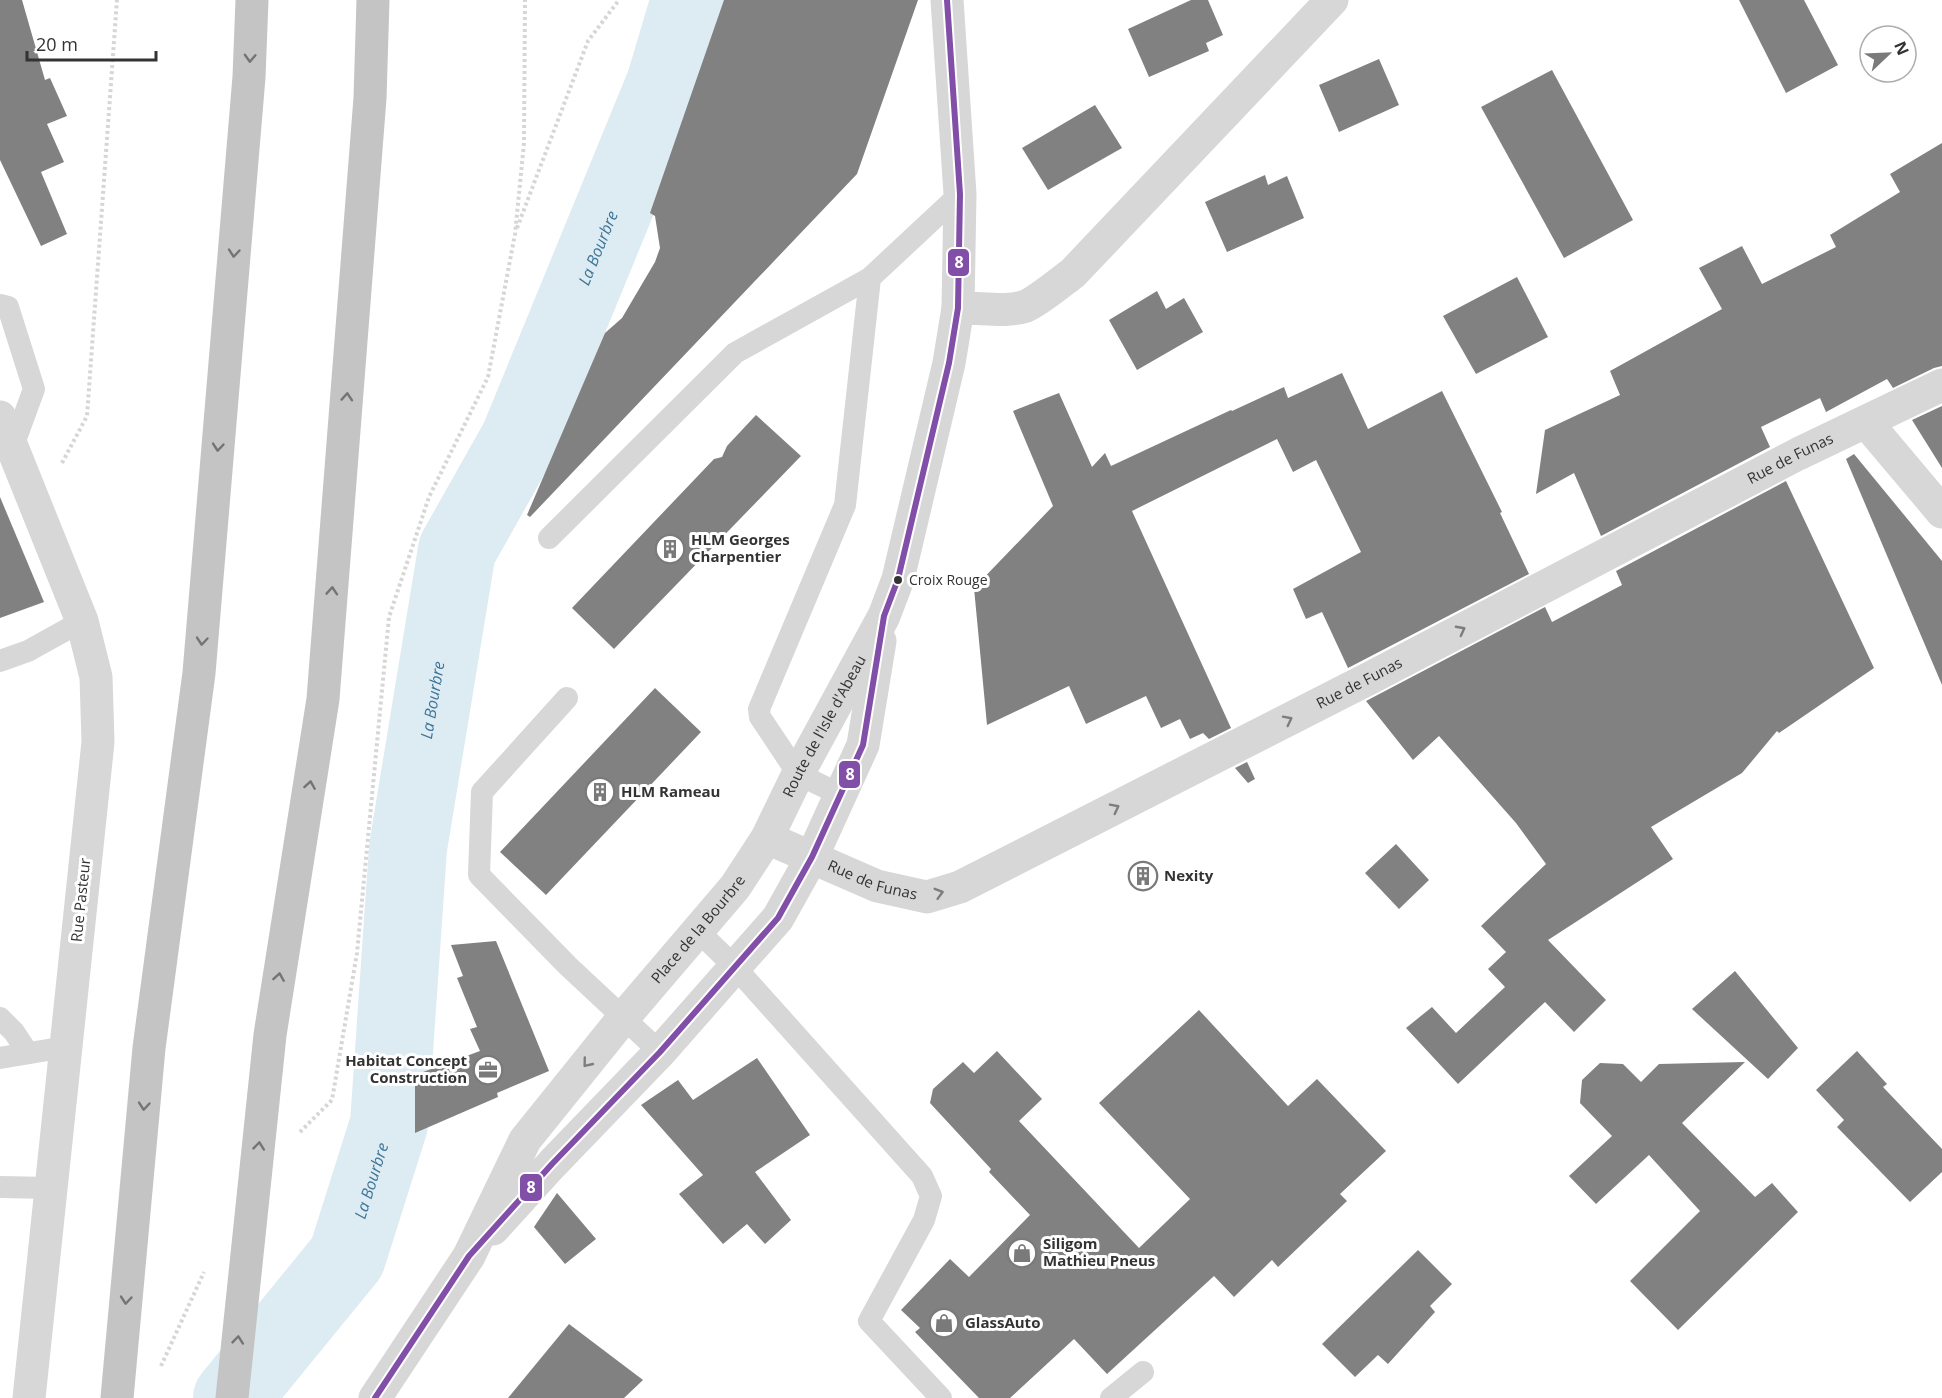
<svg xmlns="http://www.w3.org/2000/svg" width="1942" height="1398" font-family="'Open Sans',sans-serif">
	<style>
		.lines { fill: none; stroke-linecap: round; stroke-linejoin: round }
		.river { stroke: #ddebf3; stroke-width: 78 }
		.building { fill: #818181 }
		.path { stroke: #d6d6d6; stroke-width: 4; stroke-dasharray: 3 3; stroke-linecap: butt }
		.service { stroke: #d7d7d7; stroke-width: 22 }
		.minor { stroke: #d7d7d7; stroke-width: 33 }
		.tertiary { stroke: #d7d7d7; stroke-width: 33 }
		.motorway { stroke: #c4c4c4; stroke-width: 33 }
		.bus-1-casing { stroke: #fff; stroke-width: 10 }
		.bus-1 { stroke: #824fa8; stroke-width: 6 }
		.oneway { stroke: #747474 }
		.oneway2 { stroke: #7d7d7d }
		.bus-dot { fill: #333; stroke: #fff; stroke-width: 2 }
		.labels { text-anchor: middle; stroke-width: 6; stroke-linejoin: round; paint-order: stroke }
		.bus-label { font-size: 14px; fill: #333; stroke: #fff; text-anchor: start }
		.street-label { font-size: 15px; fill: #333; stroke: #fff }
		.poi-label { font-size: 15px; font-weight: bold; fill: #333; stroke: #fff; text-anchor: start }
		.water-label { font-size: 16px; font-style: italic; fill: #3f7597; stroke: #fff }
		.line-badge { stroke: #fff; stroke-width: 2 }
		.badge-label { font-size: 16px; text-anchor: middle; font-weight: bold; fill: #fff }
	</style>
	<rect width="100%" height="100%" fill="#fff"/>
	<g class="lines">
		<!-- river -->
		<path class="river" id="s1" d="M232,1398L347,1257L389,1124L408,848L457,550L519,440L665,84L690,0"/>
	</g>
	<!-- building -->
	<g class="building">
		<polygon points="0,0 22,0 45,80 50,78 67,116 47,124 64,162 41,172 67,234 41,246 0,160"/>
		<polygon points="724,0 918,0 857,174 530,517 527,515 605,333 622,318 655,262 660,248 655,216 650,213"/>
		<polygon points="1191,0 1208,0 1223,35 1206,43 1209,51 1149,77 1128,29"/>
		<polygon points="1739,0 1804,0 1838,65 1786,93"/>
		<polygon points="1379,59 1399,105 1339,132 1319,85"/>
		<polygon points="1552,70 1633,220 1564,258 1481,107"/>
		<polygon points="1095,105 1122,148 1048,190 1022,148"/>
		<polygon points="1942,143 1942,366 1934,368 1893,388 1887,379 1826,412 1820,398 1761,427 1770,447 1601,536 1574,473 1536,494 1545,430 1620,395 1610,371 1722,309 1699,268 1742,246 1762,284 1836,247 1830,235 1900,192 1890,174"/>
		<polygon points="1265,175 1268,185 1287,176 1304,218 1227,252 1205,202"/>
		<polygon points="1517,277 1548,337 1476,374 1443,316"/>
		<polygon points="1157,291 1166,309 1184,298 1203,332 1137,370 1109,320"/>
		<polygon points="1342,373 1368,429 1442,391 1502,512 1500,513 1529,574 1348,668 1322,612 1306,619 1293,589 1361,552 1316,460 1293,472 1277,439 1132,511 1231,728 1209,739 1203,733 1190,739 1180,719 1161,728 1146,696 1086,724 1069,686 987,725 974,588 1053,506 1013,411 1059,393 1092,467 1105,453 1111,466 1231,410 1232,411 1284,387 1288,398"/>
		<polygon points="1942,406 1942,468 1912,420"/>
		<polygon points="756,415 801,456 614,649 572,608 714,459 722,457 727,446"/>
		<polygon points="1854,454 1942,561 1942,685 1846,459"/>
		<polygon points="1786,481 1874,668 1779,733 1777,731 1742,773 1651,827 1673,859 1548,940 1606,1000 1574,1032 1545,1002 1458,1084 1406,1028 1432,1007 1456,1033 1505,987 1488,969 1506,952 1481,926 1546,864 1516,823 1439,736 1413,760 1366,701 1545,607 1552,622 1622,585 1616,571"/>
		<polygon points="0,497 44,602 0,618"/>
		<polygon points="655,688 701,732 546,895 500,852"/>
		<polygon points="1247,762 1255,779 1248,783 1235,768"/>
		<polygon points="1396,844 1429,880 1399,909 1365,873"/>
		<polygon points="496,941 549,1071 497,1093 498,1097 415,1133 415,1075 480,1051 470,1029 477,1027 457,978 463,976 451,945"/>
		<polygon points="1735,971 1798,1048 1768,1079 1692,1009"/>
		<polygon points="1199,1010 1288,1106 1317,1079 1386,1151 1340,1194 1347,1201 1278,1267 1272,1260 1234,1297 1214,1276 1107,1374 1074,1339 1010,1398 979,1398 915,1332 920,1328 901,1310 950,1259 969,1277 1030,1215 989,1172 991,1169 930,1103 933,1089 963,1062 974,1073 997,1051 1042,1099 1019,1121 1139,1248 1190,1199 1099,1103"/>
		<polygon points="1857,1051 1887,1084 1883,1087 1942,1149 1942,1172 1910,1202 1837,1127 1844,1120 1816,1090"/>
		<polygon points="757,1058 810,1135 755,1172 791,1220 765,1244 747,1224 723,1244 679,1194 703,1175 641,1105 678,1080 693,1100"/>
		<polygon points="1745,1062 1682,1123 1755,1197 1772,1183 1798,1212 1678,1330 1630,1281 1700,1211 1649,1155 1596,1204 1569,1176 1612,1136 1580,1103 1582,1080 1600,1063 1623,1064 1641,1082 1659,1064"/>
		<polygon points="557,1193 596,1239 565,1264 534,1227"/>
		<polygon points="1418,1250 1452,1284 1430,1306 1435,1312 1388,1364 1378,1355 1355,1377 1322,1344"/>
		<polygon points="569,1324 643,1380 624,1398 508,1398"/>
	</g>
	<g class="lines">
		<!-- path -->
		<g class="path">
			<polyline points="517,228 588,41 619,0"/>
			<polyline points="62,463 87,416 117,0"/>
			<polyline points="300,1132 332,1100 357,953 389,617 429,497 488,377 515,234 524,143 525,0"/>
			<polyline points="161,1366 204,1272"/>
		</g>
		<!-- service -->
		<g class="service">
			<polyline points="0,305 8,307 34,389 12,449"/>
			<polyline points="549,538 735,353 870,278"/>
			<polyline points="0,661 28,651 82,621"/>
			<polyline points="567,698 482,792 479,875 568,966 660,1052"/>
			<polyline points="841,795 798,774 760,717 759,709 845,505 870,278 960,194"/>
			<polyline points="699,932 735,967 922,1176 931,1196 924,1220 869,1321 941,1398"/>
			<polyline points="0,1018 14,1032 28,1053"/>
			<polyline points="0,1058 66,1047"/>
			<polyline points="0,1187 51,1188"/>
			<polyline points="1111,1398 1143,1372"/>
		</g>
		<!-- minor -->
		<g class="minor">
			<path d="M958,308C980,307 1005,313 1026,306C1038,301 1061,282 1073,273L1332,0"/>
			<polyline points="0,417 82,621 96,677 98,742 29,1398"/>
			<polyline points="1867,423 1942,512"/>
			<path id="s2" d="M767,838L877,886L927,897L960,887L1370,678L1798,454L1942,385"/>
		</g>
		<!-- tertiary -->
		<g class="tertiary">
			<polyline points="493,1229 552,1164 660,1052 778,918 812,857 863,745 880,641"/>
			<path id="s3" d="M375,1398L469,1256L525,1140L624,1017L735,887L767,838L798,774L884,616L898,579L949,363L958,308L960,194L947,0"/>
		</g>
		<!-- motorway -->
		<g class="motorway">
			<polyline points="117,1398 149,1048 199,673 249,77 252,0"/>
			<polyline points="232,1398 270,1035 323,699 370,98 373,0"/>
		</g>
		<!-- bus-1 casing -->
		<g class="bus-1-casing">
			<polyline id="bus-1" points="375,1398 469,1256 552,1164 660,1052 778,918 812,857 863,745 884,616 898,579 949,363 958,308 960,194 947,0"/>
		</g>
		<!-- bus-1 -->
		<use href="#bus-1" class="bus-1"/>
	</g>
	<!-- one-way arrows -->
	<defs><path id="oneway-chevron" d="M-2-3.5L2.5 0L-2 3.5" fill="none" stroke-width="1.6" stroke-linecap="round" stroke-linejoin="round" transform="scale(1.5)"/></defs>
	<g class="oneway">
		<use href="#oneway-chevron" transform="translate(250 58) rotate(92)"/>
		<use href="#oneway-chevron" transform="translate(234 253) rotate(95)"/>
		<use href="#oneway-chevron" transform="translate(347 397) rotate(-86)"/>
		<use href="#oneway-chevron" transform="translate(218 447) rotate(95)"/>
		<use href="#oneway-chevron" transform="translate(332 591) rotate(-86)"/>
		<use href="#oneway-chevron" transform="translate(202 641) rotate(95)"/>
		<use href="#oneway-chevron" transform="translate(310 785) rotate(-81)"/>
		<use href="#oneway-chevron" transform="translate(279 977) rotate(-81)"/>
		<use href="#oneway-chevron" transform="translate(144 1106) rotate(95)"/>
		<use href="#oneway-chevron" transform="translate(259 1146) rotate(-84)"/>
		<use href="#oneway-chevron" transform="translate(126 1300) rotate(95)"/>
		<use href="#oneway-chevron" transform="translate(238 1340) rotate(-84)"/>
	</g>
	<g class="oneway2">
		<use href="#oneway-chevron" transform="translate(1461 630) rotate(-28)"/>
		<use href="#oneway-chevron" transform="translate(1288 720) rotate(-27)"/>
		<use href="#oneway-chevron" transform="translate(1115 808) rotate(-27)"/>
		<use href="#oneway-chevron" transform="translate(939 893) rotate(-16)"/>
		<use href="#oneway-chevron" transform="translate(587 1063) rotate(129)"/>
	</g>
	<!-- icons -->
	<defs>
		<g id="building-ring" transform="scale(1.5)"><circle r="9.5" fill="#fff" stroke="#7a7a7a" stroke-width="1.5"/><path d="M-4-6H4V6H1V3H-1V6H-4ZM-2.5-4.3h1.7v1.8h-1.7ZM.8-4.3h1.7v1.8H.8ZM-2.5-1h1.7V.8h-1.7ZM.8-1h1.7V.8H.8Z" fill="#7a7a7a"/></g>
		<g id="office-ring" transform="scale(1.5)"><circle r="9.5" fill="#fff" stroke="#7a7a7a" stroke-width="1.5"/><path d="M-6-3h4V-5.5h4V-3h4V5H-6ZM-1-4.5V-3h2v-1.5ZM-6 0V1H6V0Z" fill="#7a7a7a"/></g>
		<g id="shop-ring" transform="scale(1.5)"><circle r="9.5" fill="#fff" stroke="#7a7a7a" stroke-width="1.5"/><path d="M-5-2.5h2.3a2.7 3.5 0 0 1 5.4 0H5L5.5 6h-11ZM-1.5-2.5h3a1.5 2.3 0 0 0-3 0Z" fill="#7a7a7a"/></g>
	</defs>
	<g fill-rule="evenodd">
		<use href="#building-ring" x="670" y="549"/>
		<use href="#building-ring" x="600" y="792"/>
		<use href="#building-ring" x="1143" y="876"/>
		<use href="#office-ring" x="488" y="1070"/>
		<use href="#shop-ring" x="1022" y="1253"/>
		<use href="#shop-ring" x="944" y="1323"/>
	</g>
	<!-- markers -->
	<circle class="bus-dot" cx="898" cy="580" r="5"/>
	<g class="labels">
		<!-- bus labels -->
		<g class="bus-label">
			<text x="909" y="585">Croix Rouge</text>
		</g>
		<!-- street labels -->
		<g class="street-label">
			<text dy="5" stroke="none"><textPath href="#s2" startOffset="1140">Rue de Funas</textPath></text>
			<text dy="5" stroke="none"><textPath href="#s2" startOffset="654">Rue de Funas</textPath></text>
			<text dy="5" stroke="none"><textPath href="#s3" startOffset="812">Route de l'Isle d'Abeau</textPath></text>
			<text dy="5" stroke="none"><textPath href="#s2" startOffset="114">Rue de Funas</textPath></text>
			<text transform="translate(81 900) rotate(-84)" y="5">Rue Pasteur</text>
			<text dy="5" stroke="none"><textPath href="#s3" startOffset="572">Place de la Bourbre</textPath></text>
		</g>
		<!-- poi labels -->
		<g class="poi-label">
			<text x="691" y="545">HLM Georges<tspan x="691" dy="17">Charpentier</tspan></text>
			<text x="621" y="797">HLM Rameau</text>
			<text x="1164" y="881">Nexity</text>
			<text x="467" y="1066" text-anchor="end">Habitat Concept<tspan x="467" dy="17">Construction</tspan></text>
			<text x="1043" y="1249">Siligom<tspan x="1043" dy="17">Mathieu Pneus</tspan></text>
			<text x="965" y="1328">GlassAuto</text>
		</g>
		<!-- water labels -->
		<g class="water-label">
			<text dy="6" stroke="none"><textPath href="#s1" startOffset="1234">La Bourbre</textPath></text>
			<text dy="6" stroke="none"><textPath href="#s1" startOffset="748">La Bourbre</textPath></text>
			<text dy="6" stroke="none"><textPath href="#s1" startOffset="262">La Bourbre</textPath></text>
		</g>
	</g>
	<g class="line-badge">
		<rect x="947" y="248" width="23" height="29" rx="6" fill="#824fa8"/>
		<rect x="838" y="760" width="23" height="29" rx="6" fill="#824fa8"/>
		<rect x="519" y="1173" width="24" height="29" rx="6" fill="#824fa8"/>
	</g>
	<g class="badge-label">
		<text x="959" y="268">8</text>
		<text x="850" y="780">8</text>
		<text x="531" y="1193">8</text>
	</g>
	<!-- north arrow -->
	<g transform="translate(1888 54) rotate(67)"><circle r="28" fill="#ffffff" stroke="#adadad" stroke-width="1.5"/>
	<path d="M0-4.5L10 22L0 15L-10 22Z" fill="#7a7a7a"/>
	<text y="-9" font-size="16" font-weight="bold" text-anchor="middle" fill="#333333">N</text>
	</g>
	<!-- scale -->
	<path d="M27 51v9h129v-9" fill="none" stroke="#333333" stroke-width="3"/>
	<text x="36" y="51" font-size="18" fill="#333333" stroke="#ffffff" stroke-width="4.5" paint-order="stroke">20 m</text>
</svg>
